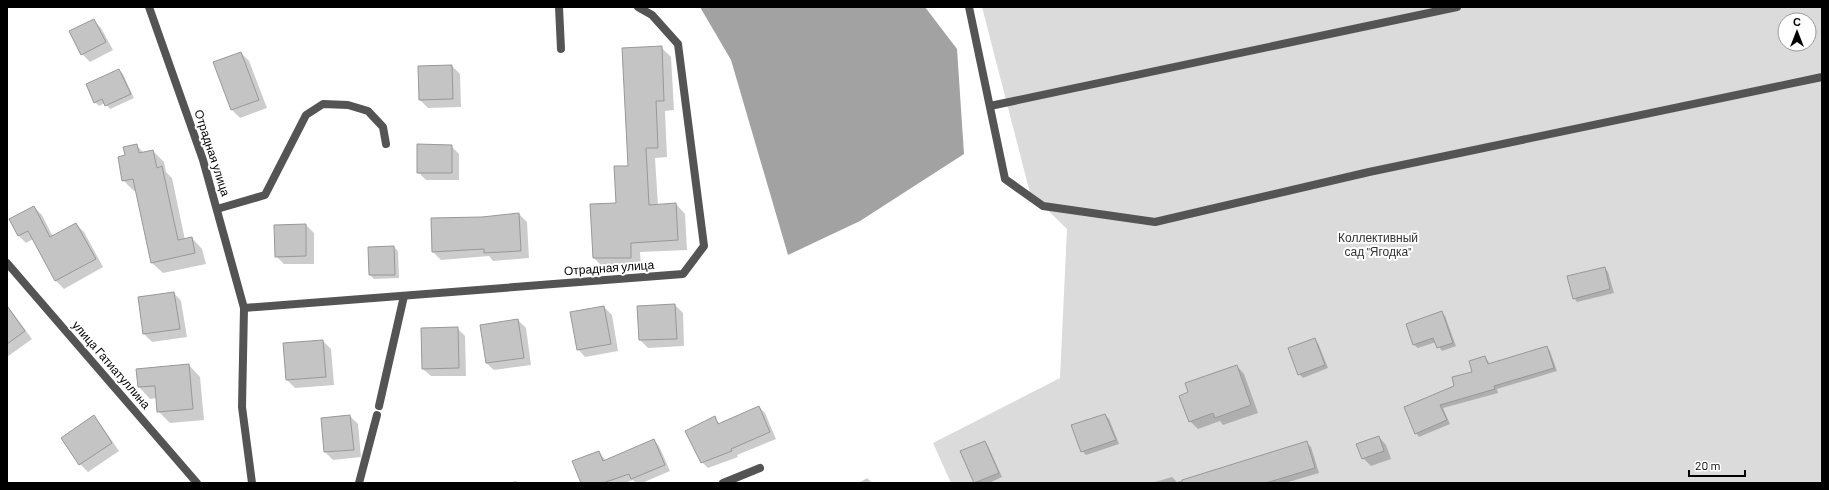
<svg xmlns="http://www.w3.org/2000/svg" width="1829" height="490" font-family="Barlow,sans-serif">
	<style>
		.green { fill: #dbdbdb; fill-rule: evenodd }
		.water { fill: #a2a2a2 }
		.shadow { fill: #0003 }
		.building { fill: #c4c4c4; stroke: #989898 }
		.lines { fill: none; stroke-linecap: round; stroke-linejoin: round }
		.service { stroke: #545454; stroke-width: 8 }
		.minor { stroke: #545454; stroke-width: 8 }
		.labels { text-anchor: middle; stroke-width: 4; stroke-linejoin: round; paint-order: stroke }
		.street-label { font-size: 12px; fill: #000; stroke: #fff }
		.park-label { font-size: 12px; fill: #323232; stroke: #fff }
	</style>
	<rect width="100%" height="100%" fill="#fff"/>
	<!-- green -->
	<path class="green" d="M982,7H1822V483H951L933,443L1060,378L1067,229L1030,193ZM1785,20H1809V44H1785Z"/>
	<!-- water -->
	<polygon class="water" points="700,7 925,7 957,49 964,154 860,221 788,255 731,60"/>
	<!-- shadow -->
	<g class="shadow">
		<polygon points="93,20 101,28 113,50 90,62 82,54"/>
		<polygon points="661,47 671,57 674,110 665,111 667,157 655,158 658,205 676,204 685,214 687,250 640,252 641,267 604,268 594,258 591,205 617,204"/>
		<polygon points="241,53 249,61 267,108 240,118 232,110 214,63"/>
		<polygon points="452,66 460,74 461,107 428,108 420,100"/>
		<polygon points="119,70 123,74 134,98 110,109 105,103 99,106 95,102 87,84"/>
		<polygon points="137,146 144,153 153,151 164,162 166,172 172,178 185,240 192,238 202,249 206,264 163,273 152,263 136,190 134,191 123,180 126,156"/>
		<polygon points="451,146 459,154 459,180 426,180 418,172"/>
		<polygon points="34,207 42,215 53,237 76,224 84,232 103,267 64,289 56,281 33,239 26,243 18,235"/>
		<polygon points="519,214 527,222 529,258 493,261 489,256 441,260 433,252 432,219 482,218"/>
		<polygon points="306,225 314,233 314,264 284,264 276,256"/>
		<polygon points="394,247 398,251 399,278 374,279 370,275"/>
		<polygon points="1605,268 1608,272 1614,293 1577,302 1574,298"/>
		<polygon points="174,293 181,301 187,337 152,342 144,334 139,298"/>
		<polygon points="7,305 32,339 7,357"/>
		<polygon points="675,305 683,313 684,346 648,348 640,340"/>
		<polygon points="604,307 612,315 618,351 585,357 578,349"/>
		<polygon points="1441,312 1445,316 1456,346 1442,351 1436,342 1418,348 1414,345"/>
		<polygon points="518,320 526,328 531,365 494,370 486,363"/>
		<polygon points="457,328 465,336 466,376 431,376 423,369"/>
		<polygon points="1314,339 1318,343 1328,368 1303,378 1299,374"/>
		<polygon points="323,341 331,349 334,385 295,388 287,380"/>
		<polygon points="1547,347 1550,351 1557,371 1497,389 1498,393 1443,408 1450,424 1419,437 1416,433 1455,387 1473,372 1485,357 1490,364"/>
		<polygon points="189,365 200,377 204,420 170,423 158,411 157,398 150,399 139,387 137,370"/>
		<polygon points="1237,366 1244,374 1258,413 1223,425 1220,421 1198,429 1190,421"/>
		<polygon points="759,407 765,413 776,439 737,455 738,457 708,468 702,462 714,418 720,424"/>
		<polygon points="1105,415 1109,419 1119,444 1086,455 1082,451"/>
		<polygon points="350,416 358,424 361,457 333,460 325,452 322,419"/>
		<polygon points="93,417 101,425 119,451 88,472 80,464 62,438"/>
		<polygon points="1379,437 1386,445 1391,459 1371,466 1363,458"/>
		<polygon points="654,440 659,446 670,471 642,483 636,483 633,480 624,483 582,483 599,452 606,461"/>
		<polygon points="985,442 988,446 1002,477 989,483 975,483 961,452"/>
		<polygon points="1306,442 1311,447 1319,473 1285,483 1152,483 1172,477 1177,482"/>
		<polygon points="867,478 872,483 859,483"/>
		<polygon points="516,481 518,483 507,483"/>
	</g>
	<!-- building -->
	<g class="building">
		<polygon points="94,19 106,42 81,55 69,31"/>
		<polygon points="662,46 664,101 656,101 658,148 646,148 649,205 676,203 678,240 631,243 631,258 593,258 590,204 616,203 614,166 628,166 622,48"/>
		<polygon points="241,52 259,100 231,110 213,62"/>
		<polygon points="452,65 453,99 419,100 418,66"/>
		<polygon points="119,69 131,94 105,106 102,99 94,103 86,84"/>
		<polygon points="137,144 139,153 153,150 157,168 162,166 178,240 192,237 195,253 151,263 133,179 122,181 118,157 125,155 123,147"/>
		<polygon points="417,144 452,145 452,173 417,173"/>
		<polygon points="34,206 50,237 76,223 96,259 55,281 28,231 18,236 9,219"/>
		<polygon points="519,213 521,251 484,253 484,249 432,252 431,218 482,217"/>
		<polygon points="306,224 306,256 275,257 274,225"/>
		<polygon points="394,246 395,275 369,275 368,247"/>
		<polygon points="1605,267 1610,289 1573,299 1567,276"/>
		<polygon points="174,292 180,329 143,334 138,297"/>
		<polygon points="675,304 677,339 639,340 637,306"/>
		<polygon points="7,306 25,331 7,344"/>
		<polygon points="604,306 611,344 577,350 570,312"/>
		<polygon points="1442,311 1453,343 1437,348 1433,338 1413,345 1406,324"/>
		<polygon points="518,319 524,358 486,363 480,325"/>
		<polygon points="458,327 459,368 422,369 421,328"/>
		<polygon points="1315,338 1325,365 1298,375 1288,348"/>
		<polygon points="323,340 326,377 286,380 283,343"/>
		<polygon points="1547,346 1554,368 1494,386 1495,389 1440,405 1447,420 1415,434 1404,407 1454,386 1452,377 1472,372 1469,361 1485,356 1488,364"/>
		<polygon points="189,364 193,409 157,412 155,386 138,387 136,369"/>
		<polygon points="1237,365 1251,405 1215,418 1213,413 1189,422 1179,396 1188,392 1185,383"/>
		<polygon points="759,406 770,432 731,449 732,451 701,463 685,431 715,416 718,424"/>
		<polygon points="1105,414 1116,440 1081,452 1071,425"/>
		<polygon points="94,415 112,443 79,465 61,438"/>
		<polygon points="350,415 354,450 324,452 321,418"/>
		<polygon points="1379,436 1384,451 1362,459 1356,444"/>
		<polygon points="654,439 665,465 631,479 629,474 603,483 581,483 572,461 599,451 603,461"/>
		<polygon points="985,441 999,473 974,483 960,451"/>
		<polygon points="1307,441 1315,468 1266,483 1182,483 1182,480"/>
	</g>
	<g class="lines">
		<!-- service -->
		<g class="service">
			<polyline points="969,7 1005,179 1043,206 1155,222 1369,172 1822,77"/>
			<polyline points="990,106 1457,7"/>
			<polyline points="379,406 404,296"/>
			<polyline points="359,483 377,415"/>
		</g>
		<!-- minor -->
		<g class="minor">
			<polyline points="149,7 203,160 244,308 242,407 252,483"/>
			<polyline points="559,7 561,49"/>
			<polyline points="217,209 265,195 306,115 323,104 348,105 368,111 383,127 386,144"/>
			<polyline points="7,263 197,483"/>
			<polyline points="244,308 683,274 704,246 678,44 652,15 638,7"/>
			<polyline points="723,483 760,468"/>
		</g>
	</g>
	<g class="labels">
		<!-- street labels -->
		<g class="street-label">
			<text transform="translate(212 153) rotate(72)" y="4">Отрадная улица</text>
			<text transform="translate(609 268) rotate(-4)" y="4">Отрадная улица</text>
			<text transform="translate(111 365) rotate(49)" y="4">улица Гатиатуллина</text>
		</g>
		<!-- park labels -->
		<g class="park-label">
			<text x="1378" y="242">Коллективный<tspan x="1378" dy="14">сад "Ягодка"</tspan></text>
		</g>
	</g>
	<!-- border -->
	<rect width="1829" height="490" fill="none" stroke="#000000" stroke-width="16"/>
	<!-- north arrow -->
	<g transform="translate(1797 32)"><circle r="19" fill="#ffffff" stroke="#999999"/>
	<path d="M0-3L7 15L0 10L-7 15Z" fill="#000000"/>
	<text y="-6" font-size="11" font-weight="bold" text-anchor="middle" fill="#000000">С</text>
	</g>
	<!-- scale -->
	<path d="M1689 470v6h56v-6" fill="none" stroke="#000000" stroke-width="2"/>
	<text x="1695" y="470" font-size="12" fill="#000000" stroke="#ffffff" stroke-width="3" paint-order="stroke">20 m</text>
</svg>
